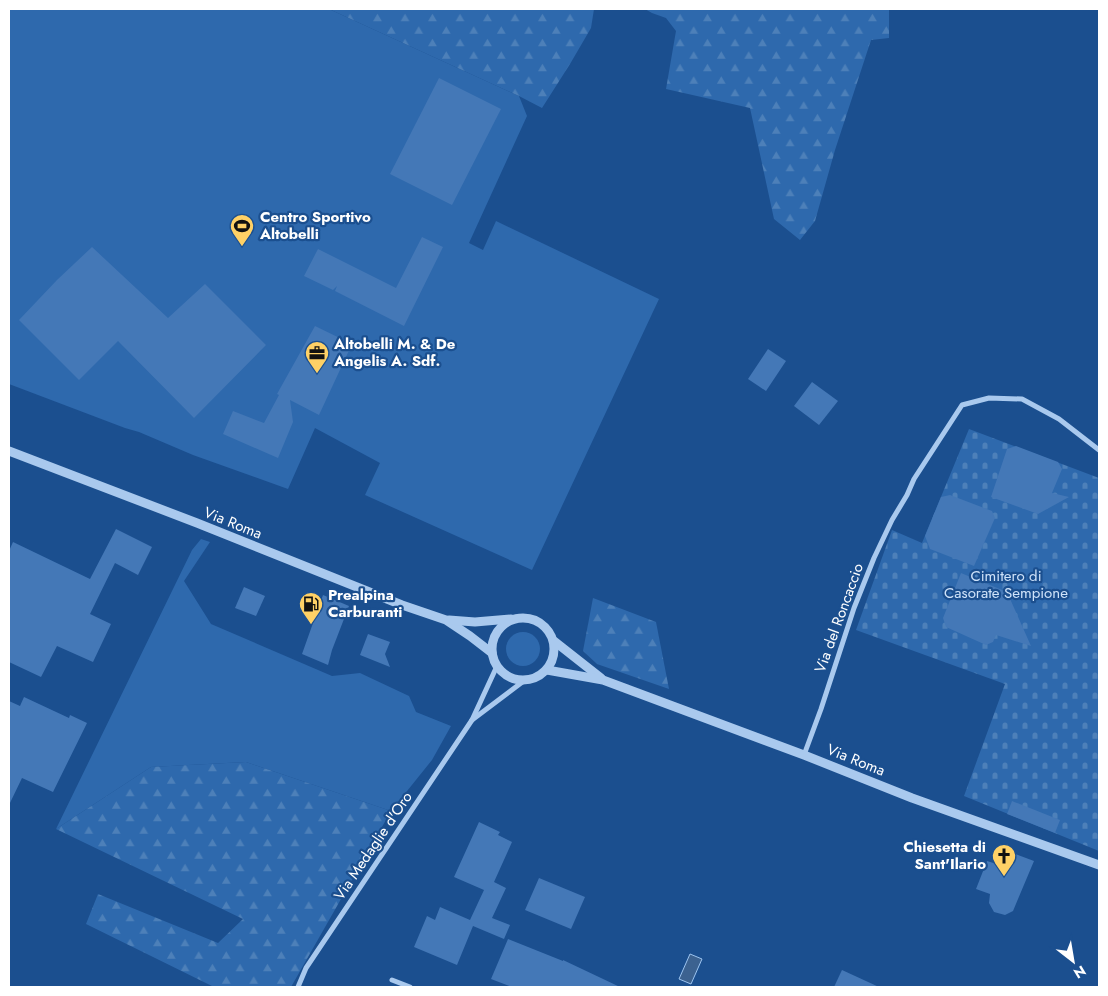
<svg xmlns="http://www.w3.org/2000/svg" width="1108" height="996" font-family="Jost,sans-serif">
	<style>
		.grass { fill: #2e69ad }
		.forest { fill: url(#forest-firs) }
		.cemetery { fill: url(#cemetery-stones) }
		.water { fill: #3c6290; stroke: #9cc4f0 }
		.building { fill: #4478b7 }
		.lines { fill: none; stroke-linecap: round; stroke-linejoin: round }
		.minor { stroke: #a9c9ee; stroke-width: 5 }
		.tertiary { stroke: #a9c9ee; stroke-width: 9 }
		.labels { text-anchor: middle; stroke-width: 4.5; stroke-linejoin: round; paint-order: stroke }
		.poi-label { font-size: 15px; font-weight: bold; fill: #fff; stroke: #1b4f8f; text-anchor: start }
		.street-label { font-size: 15px; fill: #fff; stroke: #1b4f8f }
		.park-label { font-size: 15px; fill: #cfe3fa; stroke: #1b4f8f }
	</style>
	<defs>
		<pattern id="forest-firs" width="22" height="20" patternUnits="userSpaceOnUse" patternTransform="scale(1.25)"><rect width="22" height="20" fill="#2e69ad"/><path d="M5 1l3.5 6h-7zM16 11l3.5 6h-7z" fill="#4d80b9"/></pattern>
		<pattern id="cemetery-stones" width="16" height="16" patternUnits="userSpaceOnUse" patternTransform="scale(1.25)"><rect width="16" height="16" fill="#2e69ad"/><path d="M2 7V4a2 2 0 0 1 4 0v3zM10 15v-3a2 2 0 0 1 4 0v3z" fill="#4d80b9"/></pattern>
	</defs>
	<rect width="100%" height="100%" fill="#1b4f8f"/>
	<!-- grass -->
	<g class="grass">
		<polygon points="9,9 329,9 519,96 527,116 469,243 483,250 496,221 659,299 532,570 365,495 380,463 315,428 288,489 193,455 139,432 125,428 9,384"/>
		<polygon points="201,539 210,542 184,581 211,624 332,676 360,673 409,696 416,712 451,726 432,760 391,811 246,762 151,767 56,829 192,550"/>
		<circle cx="523" cy="649" r="17"/>
	</g>
	<!-- forest -->
	<g class="forest">
		<polygon points="329,9 594,9 591,28 570,64 542,108 519,96"/>
		<polygon points="645,9 889,9 889,38 871,40 835,150 815,221 800,240 774,219 750,108 666,89 676,31 666,18 652,13"/>
		<polygon points="593,598 656,622 669,689 597,664 583,651"/>
		<polygon points="246,762 391,811 291,987 214,987 86,924 98,894 218,943 243,919 56,829 151,767"/>
	</g>
	<!-- cemetery -->
	<polygon class="cemetery" points="969,429 1099,478 1099,851 964,796 1005,684 856,630 892,530 922,543"/>
	<!-- water -->
	<polygon class="water" points="690,954 702,959 691,984 679,979"/>
	<!-- building -->
	<g class="building">
		<polygon points="439,78 501,109 452,205 390,174"/>
		<polygon points="422,237 443,247 404,326 335,291 337,286 333,290 304,276 318,249 396,288"/>
		<polygon points="92,247 168,318 205,284 266,345 194,418 118,341 79,380 19,320 57,280"/>
		<polygon points="315,326 352,344 319,415 290,400 293,422 278,458 223,434 233,411 264,423 279,395 277,394"/>
		<polygon points="768,349 786,361 766,391 748,379"/>
		<polygon points="812,382 838,401 819,425 794,406"/>
		<polygon points="1016,446 1058,462 1062,469 1052,493 1069,497 1038,514 991,497 1007,449"/>
		<polygon points="950,495 992,511 995,518 974,566 930,549 925,536 941,497"/>
		<polygon points="116,529 152,547 138,575 115,563 90,614 111,624 93,662 57,646 41,677 9,662 9,551 13,542 90,579"/>
		<polygon points="961,573 1007,592 1031,646 996,635 993,642 986,645 946,627 943,618"/>
		<polygon points="244,587 265,596 256,616 235,608"/>
		<polygon points="323,595 349,606 332,650 328,665 302,654"/>
		<polygon points="368,634 390,642 385,654 390,667 360,655"/>
		<polygon points="24,697 69,718 70,715 87,723 53,792 22,778 9,805 9,701 20,706"/>
		<polygon points="1012,801 1060,820 1055,833 1007,814"/>
		<polygon points="479,822 500,832 498,835 512,842 494,882 506,888 492,918 510,925 504,939 473,926 457,965 414,947 427,916 435,920 440,907 470,920 484,890 454,877"/>
		<polygon points="1005,850 1034,861 1013,911 1005,915 994,912 989,903 990,894 976,889 987,861 1000,865"/>
		<polygon points="539,878 585,897 571,929 525,910"/>
		<polygon points="508,939 563,961 563,960 620,987 512,987 491,979"/>
		<polygon points="842,970 879,987 834,987"/>
	</g>
	<g class="lines">
		<!-- minor -->
		<g class="minor">
			<polyline points="472,720 525,680"/>
			<polyline points="804,755 821,709 854,608 874,558 892,520 907,495 914,479 962,405 989,398 1022,399 1059,419 1099,450"/>
			<polyline points="392,980 410,987"/>
			<polyline points="298,987 306,968 472,720 497,666"/>
		</g>
		<!-- tertiary -->
		<g class="tertiary">
			<polyline points="9,451 197,523 402,605 446,620 470,636 492,653"/>
			<circle cx="523" cy="649" r="31"/>
			<polyline points="449,620 475,622 511,619"/>
			<polyline points="554,641 601,678"/>
			<polyline points="547,670 603,680 804,755 912,798 1099,865"/>
		</g>
	</g>
	<!-- icons -->
	<defs>
		<g id="stadium-pin" transform="scale(1.25)"><path d="M0 17L-7.5 6A9.5 9.5 0 1 1 7.5 6Z" fill="#ffd166" stroke="#1b4f8f"/><path d="M0-5a6.5 5 0 1 0 0 10a6.5 5 0 1 0 0-10ZM-3.5-1.8h7v3.6h-7Z" fill="#111"/></g>
		<g id="office-pin" transform="scale(1.25)"><path d="M0 17L-7.5 6A9.5 9.5 0 1 1 7.5 6Z" fill="#ffd166" stroke="#1b4f8f"/><path d="M-6-3h4V-5.5h4V-3h4V5H-6ZM-1-4.5V-3h2v-1.5ZM-6 0V1H6V0Z" fill="#111"/></g>
		<g id="fuel-pin" transform="scale(1.25)"><path d="M0 17L-7.5 6A9.5 9.5 0 1 1 7.5 6Z" fill="#ffd166" stroke="#1b4f8f"/><path d="M-5.5-6h7V0h2V4h1.3V-2.5L3-4.5l.8-.8L6-3V5H2.5V1h-1V6h-7ZM-4.2-4.7v3.2H.2V-4.7Z" fill="#111"/></g>
		<g id="church-pin" transform="scale(1.25)"><path d="M0 17L-7.5 6A9.5 9.5 0 1 1 7.5 6Z" fill="#ffd166" stroke="#1b4f8f"/><path d="M-1.2-6h2.4v3.5h3.3v2.4h-3.3V6h-2.4V-.1h-3.3v-2.4h3.3Z" fill="#111"/></g>
	</defs>
	<g fill-rule="evenodd">
		<use href="#stadium-pin" x="242" y="226"/>
		<use href="#office-pin" x="317" y="353"/>
		<use href="#fuel-pin" x="311" y="604"/>
		<use href="#church-pin" x="1004" y="856"/>
	</g>
	<g class="labels">
		<!-- poi labels -->
		<g class="poi-label">
			<text x="260" y="222">Centro Sportivo<tspan x="260" dy="17">Altobelli</tspan></text>
			<text x="334" y="349">Altobelli M. &amp; De<tspan x="334" dy="17">Angelis A. Sdf.</tspan></text>
			<text x="328" y="600">Prealpina<tspan x="328" dy="17">Carburanti</tspan></text>
			<text x="986" y="852" text-anchor="end">Chiesetta di<tspan x="986" dy="17">Sant'Ilario</tspan></text>
		</g>
		<!-- street labels -->
		<g class="street-label">
			<text transform="translate(233 523) rotate(22)" y="5">Via Roma</text>
			<text transform="translate(839 618) rotate(-70)" y="5">Via del Roncaccio</text>
			<text transform="translate(856 760) rotate(22)" y="5">Via Roma</text>
			<text transform="translate(373 846) rotate(-56)" y="5">Via Medaglie d'Oro</text>
		</g>
		<!-- park labels -->
		<g class="park-label">
			<text x="1006" y="581">Cimitero di<tspan x="1006" dy="17">Casorate Sempione</tspan></text>
		</g>
	</g>
	<!-- border -->
	<rect width="1108" height="996" fill="none" stroke="#ffffff" stroke-width="20"/>
	<!-- north arrow -->
	<g transform="translate(1073 961) rotate(149)" stroke="#1b4f8f" stroke-width="4" paint-order="stroke">
	<path d="M0-4L9 19L0 12L-9 19Z" fill="#ffffff"/>
	<text y="-8" font-size="14" font-weight="bold" text-anchor="middle" fill="#ffffff">N</text>
	</g>
</svg>
